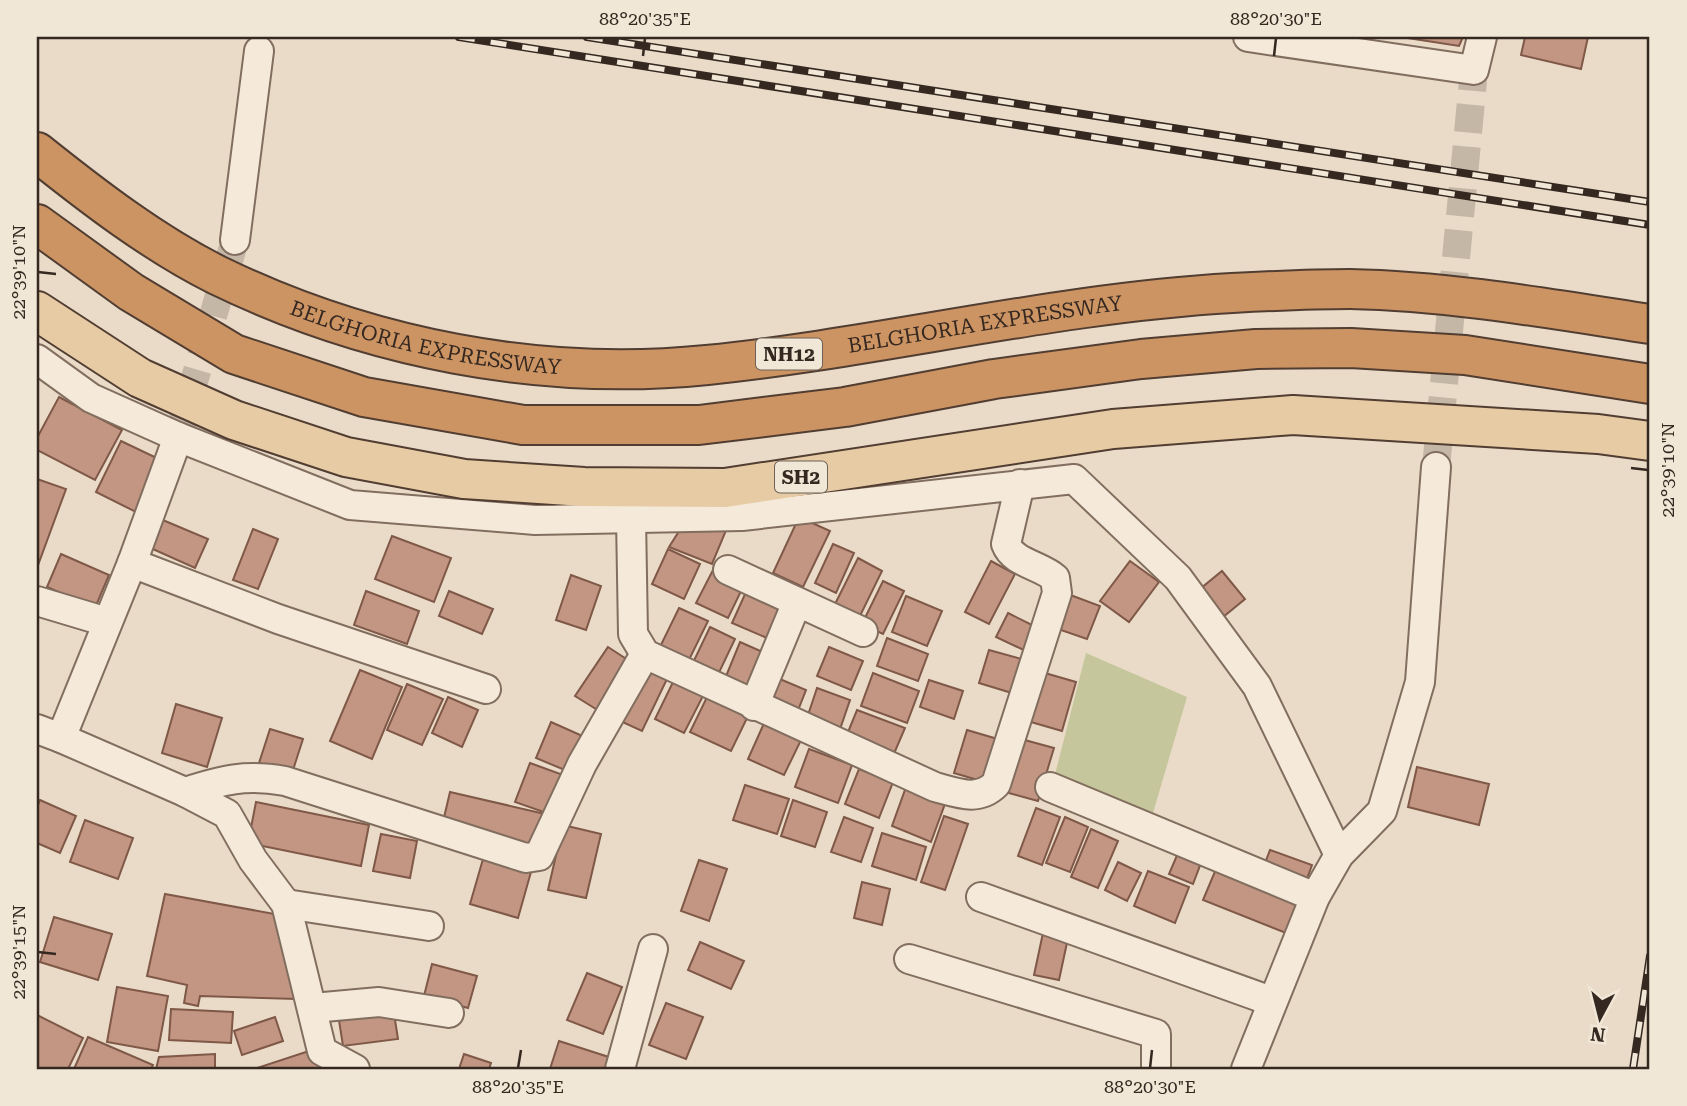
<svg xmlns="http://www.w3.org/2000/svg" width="1687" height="1106" font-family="'Roboto Serif',serif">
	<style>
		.green { fill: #c5c69c }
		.building { fill: #c29682; stroke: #7f5848; stroke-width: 2 }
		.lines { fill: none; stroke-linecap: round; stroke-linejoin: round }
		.minor-tunnel { stroke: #c5b7a6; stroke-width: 28; stroke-dasharray: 28 14; stroke-linecap: butt }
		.minor-casing { stroke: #826e5f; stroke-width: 32 }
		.primary-casing { stroke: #513d32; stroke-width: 42 }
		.motorway-casing { stroke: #513d32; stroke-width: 42 }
		.minor { stroke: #f5eada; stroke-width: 28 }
		.primary { stroke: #e7cba4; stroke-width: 38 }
		.motorway { stroke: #cd9463; stroke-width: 38 }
		.rail-casing { stroke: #352821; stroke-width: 8 }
		.rail { stroke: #f1e7d6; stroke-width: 5; stroke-dasharray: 16; stroke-linecap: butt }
		.ticks { fill: none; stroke: #352821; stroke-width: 2.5 }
		.labels { text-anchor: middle; stroke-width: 5; stroke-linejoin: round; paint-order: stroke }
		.shield { fill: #f1e7d6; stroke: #6d6157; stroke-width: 2 }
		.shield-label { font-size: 19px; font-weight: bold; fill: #352821 }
		.street-label { font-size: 21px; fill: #352821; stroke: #f1e7d6 }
		.neatline { fill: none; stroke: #352821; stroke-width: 2.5 }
		.ticks-label { font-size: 18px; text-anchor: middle; fill: #352821 }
	</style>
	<rect width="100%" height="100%" fill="#e9dbc7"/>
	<!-- green -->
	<polygon class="green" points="1086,653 1187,697 1148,830 1050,794"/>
	<!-- building -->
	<g class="building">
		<polygon points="1401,37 1463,37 1459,46"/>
		<polygon points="1525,37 1588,37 1581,69 1521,55"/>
		<polygon points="59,397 122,430 95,480 37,450 37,438"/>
		<polygon points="121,441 163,461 138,513 96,492"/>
		<polygon points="37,479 66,489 37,568"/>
		<polygon points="799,517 830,531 803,587 773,573"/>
		<polygon points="158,518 208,539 195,568 146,546"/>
		<polygon points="681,528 727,528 712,564 669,547"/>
		<polygon points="253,529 278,539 258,589 233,580"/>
		<polygon points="392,536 451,558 434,602 375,579"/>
		<polygon points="833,544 854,553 836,593 815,583"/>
		<polygon points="668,549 700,564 684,599 652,584"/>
		<polygon points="61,554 109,575 95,608 47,587"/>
		<polygon points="858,558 882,571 857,622 832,610"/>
		<polygon points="991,561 1015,574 989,624 965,612"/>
		<polygon points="1130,561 1159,582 1129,622 1100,601"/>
		<polygon points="713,570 744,585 728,618 696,603"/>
		<polygon points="1222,571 1245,599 1223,617 1200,589"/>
		<polygon points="571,575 601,586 586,630 556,620"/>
		<polygon points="883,581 904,591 883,634 862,624"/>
		<polygon points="750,583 784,599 767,638 732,623"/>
		<polygon points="366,591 419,611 407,644 354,625"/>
		<polygon points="449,591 493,609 482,634 439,616"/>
		<polygon points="1065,593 1100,606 1087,639 1052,627"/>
		<polygon points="906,596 942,611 927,646 892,632"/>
		<polygon points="679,608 708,621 686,666 657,653"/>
		<polygon points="1008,613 1040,629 1028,652 996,637"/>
		<polygon points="710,627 735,639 714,683 689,671"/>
		<polygon points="887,638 928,654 918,681 877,666"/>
		<polygon points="740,642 765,653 747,696 722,686"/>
		<polygon points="608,647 631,662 599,711 575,696"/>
		<polygon points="829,647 863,661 851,690 817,676"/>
		<polygon points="989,650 1025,660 1015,694 979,683"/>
		<polygon points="643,668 667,679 642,731 618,720"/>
		<polygon points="360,670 402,687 372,759 330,741"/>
		<polygon points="1038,671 1076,682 1062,731 1024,720"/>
		<polygon points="873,673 919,691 907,723 861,706"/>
		<polygon points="775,677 806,690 795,718 764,704"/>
		<polygon points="674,680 704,694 684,733 655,719"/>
		<polygon points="929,680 963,691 954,719 920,707"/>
		<polygon points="407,684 443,699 422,745 387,730"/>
		<polygon points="817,688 850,700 838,735 805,724"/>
		<polygon points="708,695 749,714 731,751 690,732"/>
		<polygon points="448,697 478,710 462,747 432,733"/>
		<polygon points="176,704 222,718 207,767 162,753"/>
		<polygon points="857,710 905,728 893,756 846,737"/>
		<polygon points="765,721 802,738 784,775 748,759"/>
		<polygon points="551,722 587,738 572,773 536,758"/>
		<polygon points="270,729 303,739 292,773 259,763"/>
		<polygon points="967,730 1001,740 988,783 954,773"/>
		<polygon points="1021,739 1054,748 1038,801 1005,792"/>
		<polygon points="809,749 852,765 838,803 795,787"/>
		<polygon points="530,763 566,776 552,815 515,802"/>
		<polygon points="1417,767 1489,784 1479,825 1408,807"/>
		<polygon points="859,769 893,782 879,818 845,804"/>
		<polygon points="745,785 789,799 777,834 733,820"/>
		<polygon points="906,787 946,801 931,842 892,826"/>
		<polygon points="450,792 545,814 537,848 442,826"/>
		<polygon points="40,800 76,816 60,853 37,843 37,807"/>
		<polygon points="793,800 827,812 815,847 781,836"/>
		<polygon points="256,802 369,825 361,866 248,843"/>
		<polygon points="1036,808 1060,817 1042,865 1018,856"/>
		<polygon points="944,816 968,824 945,890 921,882"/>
		<polygon points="844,817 873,828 861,862 831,852"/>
		<polygon points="1065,817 1088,827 1070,872 1046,863"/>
		<polygon points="85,820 133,838 118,879 70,862"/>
		<polygon points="563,825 601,834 586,898 548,890"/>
		<polygon points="1091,829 1118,841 1098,888 1071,877"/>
		<polygon points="882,833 926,847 916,880 872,866"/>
		<polygon points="381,834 417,841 410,878 373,871"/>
		<polygon points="1181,846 1204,855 1193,884 1169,874"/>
		<polygon points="1270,850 1312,865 1304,887 1262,871"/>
		<polygon points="483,859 531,872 518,918 470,904"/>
		<polygon points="699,860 727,869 709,921 681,911"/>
		<polygon points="1118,862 1141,873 1127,901 1105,890"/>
		<polygon points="1216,869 1298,903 1286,933 1203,900"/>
		<polygon points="1148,871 1189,887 1175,923 1134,906"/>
		<polygon points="862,882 890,889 882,925 854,918"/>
		<polygon points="165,894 280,915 296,999 200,996 198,1006 184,1003 187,985 147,976"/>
		<polygon points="54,917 112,934 98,980 40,962"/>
		<polygon points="1043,933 1068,938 1059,980 1034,975"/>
		<polygon points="700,942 744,961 731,989 688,970"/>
		<polygon points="432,964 477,976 468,1008 424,996"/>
		<polygon points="587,973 622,987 603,1034 567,1020"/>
		<polygon points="117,987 168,996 158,1051 107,1042"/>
		<polygon points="666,1003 703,1017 686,1059 649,1045"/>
		<polygon points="393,1007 398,1039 343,1046 338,1014"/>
		<polygon points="171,1009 233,1012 231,1043 169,1040"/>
		<polygon points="37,1015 83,1038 68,1069 37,1068"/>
		<polygon points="275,1017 283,1041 242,1055 234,1031"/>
		<polygon points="88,1037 153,1065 151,1069 74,1069"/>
		<polygon points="559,1041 615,1059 612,1069 550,1069"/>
		<polygon points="315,1049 322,1069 254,1069"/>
		<polygon points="215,1054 215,1069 156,1069 159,1057"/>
		<polygon points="464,1054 491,1063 489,1069 459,1069"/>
	</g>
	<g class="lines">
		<!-- minor-tunnel -->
		<g class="minor-tunnel">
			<polyline points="178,437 235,240"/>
			<polyline points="1436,467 1474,70"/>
		</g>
		<!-- minor casing -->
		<g class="minor-casing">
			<g id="minor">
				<polyline points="1248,37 1474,70 1482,37"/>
				<polyline points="235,240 259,51"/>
				<polyline points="37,359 91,398 178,437 350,505 535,520 742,516 1074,479 1178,578 1257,686 1339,855"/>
				<polyline points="178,437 132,563 61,738 185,792 227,814 253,860 286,904 322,1051 355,1069"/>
				<path d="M631,518L633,634L645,654L935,787C958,793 978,802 996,784L1057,593L1055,578C1040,565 1013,563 1006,544L1020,484"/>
				<polyline points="132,563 278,619 486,689"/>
				<polyline points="728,570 863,632"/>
				<polyline points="37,601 107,622"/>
				<polyline points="754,706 797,602"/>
				<polyline points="37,729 61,738"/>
				<polyline points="1050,787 1315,897"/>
				<path d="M185,792C223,780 245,774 285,781L504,851L526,858L539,856L582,764L645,654"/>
				<polyline points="981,897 1271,1001"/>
				<polyline points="286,904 429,926"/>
				<polyline points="909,959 1156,1034 1156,1069"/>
				<polyline points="313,1008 379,1002 449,1013"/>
				<polyline points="620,1069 653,949"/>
				<polyline points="1246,1069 1315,897 1339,855 1382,811 1420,682 1436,467"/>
			</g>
		</g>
		<!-- primary casing -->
		<g class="primary-casing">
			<polyline id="primary" points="37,311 140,378 234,420 346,457 464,479 584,487 725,488 1113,429 1293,415 1598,434 1650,441"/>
		</g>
		<!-- motorway casing -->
		<g class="motorway-casing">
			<g id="motorway">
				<path id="s1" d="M37,152C92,196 153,243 217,275C367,348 540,382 707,365C883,347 1055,303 1232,293C1271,291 1311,289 1350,289C1449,291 1552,309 1650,324"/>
				<polyline points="37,224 131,292 234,354 364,397 523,425 699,425 845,407 994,379 1141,359 1256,349 1351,348 1465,355 1650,384"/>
			</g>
		</g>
		<!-- minor -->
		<use href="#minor" class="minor"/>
		<!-- primary -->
		<use href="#primary" class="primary"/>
		<!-- motorway -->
		<use href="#motorway" class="motorway"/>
		<!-- rail casing -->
		<g class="rail-casing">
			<g id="rail">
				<polyline points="459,37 1650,225"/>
				<polyline points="587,37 1650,202"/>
				<polyline points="1633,1069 1650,956"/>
			</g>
		</g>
		<!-- rail -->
		<use href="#rail" class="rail"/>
	</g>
	<!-- ticks -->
	<path class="ticks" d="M643,56L645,38M1274,56L1276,38M38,272L56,274M1631,468L1648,470M38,952L56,954M518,1068L521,1050M1150,1068L1152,1050"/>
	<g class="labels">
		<!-- shield labels -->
		<g class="shield">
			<rect x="756" y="338.5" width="66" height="31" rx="5"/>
			<rect x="775" y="461.5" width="52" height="31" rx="5"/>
		</g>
		<g class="shield-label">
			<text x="789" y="361">NH12</text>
			<text x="801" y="484">SH2</text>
		</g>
		<!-- street labels -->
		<g class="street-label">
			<text dy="7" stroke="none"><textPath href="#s1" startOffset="1004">BELGHORIA EXPRESSWAY</textPath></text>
			<text dy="7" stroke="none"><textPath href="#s1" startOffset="438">BELGHORIA EXPRESSWAY</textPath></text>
		</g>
	</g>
	<!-- border -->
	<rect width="1687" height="1106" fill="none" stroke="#f1e7d6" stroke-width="77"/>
	<!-- north arrow -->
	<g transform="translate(1600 1018) rotate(187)" stroke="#f1e7d6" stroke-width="5" paint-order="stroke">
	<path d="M0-5L12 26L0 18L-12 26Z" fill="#352821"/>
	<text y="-10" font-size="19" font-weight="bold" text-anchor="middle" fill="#352821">N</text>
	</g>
	<rect x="38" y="38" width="1610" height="1030" class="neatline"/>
	<g class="ticks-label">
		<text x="645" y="25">88°20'35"E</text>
		<text x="1276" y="25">88°20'30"E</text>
		<text transform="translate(19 272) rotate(-90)" y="6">22°39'10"N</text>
		<text transform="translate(1668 470) rotate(-90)" y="6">22°39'10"N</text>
		<text transform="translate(19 952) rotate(-90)" y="6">22°39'15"N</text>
		<text x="518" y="1093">88°20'35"E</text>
		<text x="1150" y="1093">88°20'30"E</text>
	</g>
</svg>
